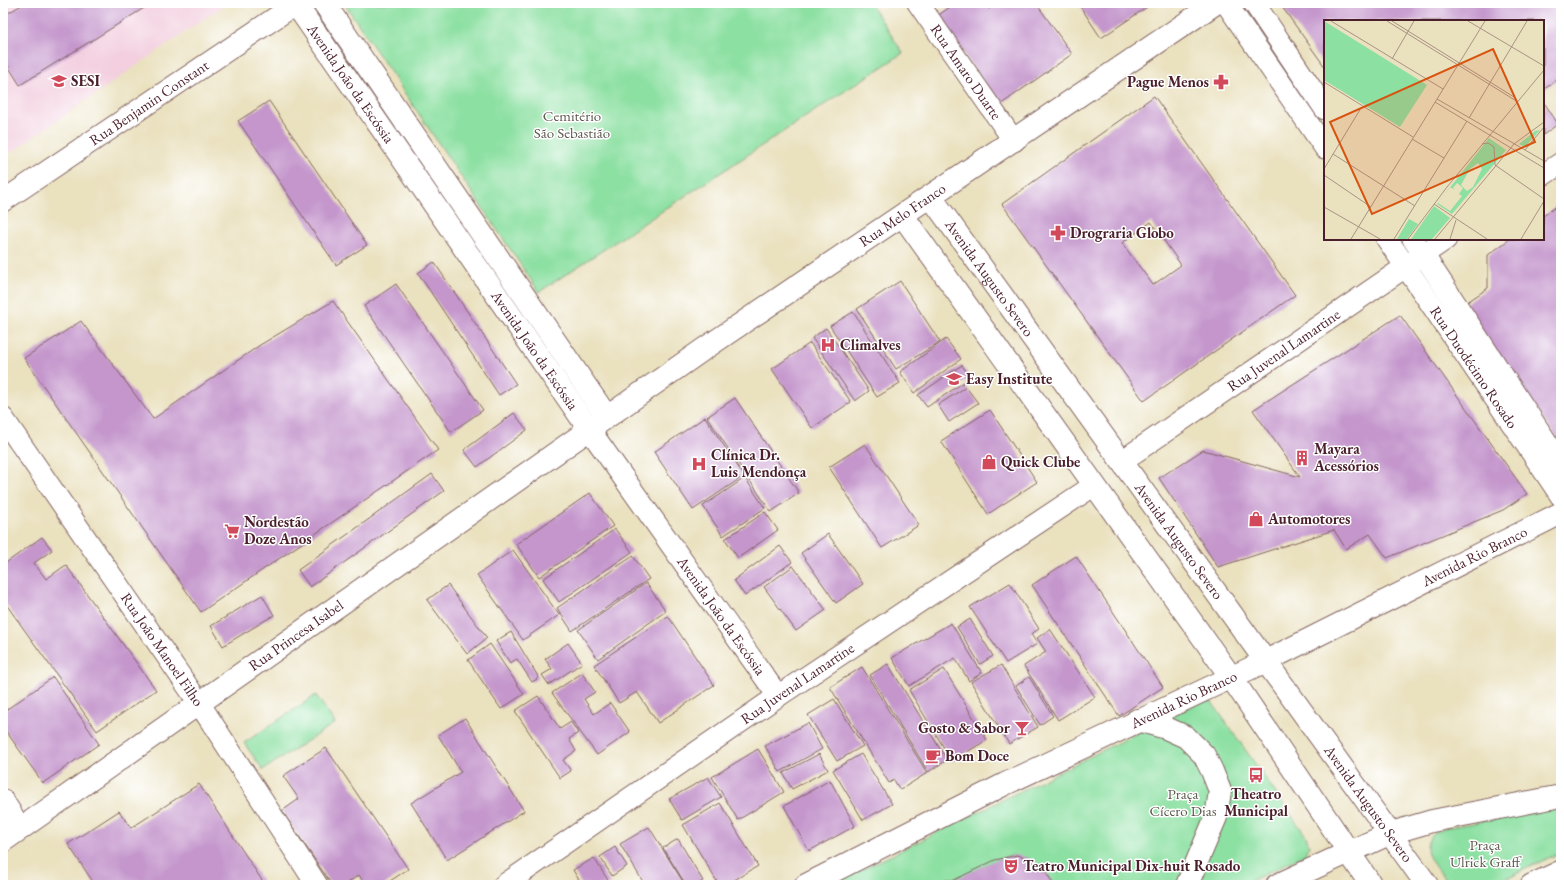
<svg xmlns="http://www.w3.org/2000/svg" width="1564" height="888" font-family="'EB Garamond',serif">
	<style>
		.built { fill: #f3cfdf }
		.green { fill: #8ce0a2; stroke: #6b8066 }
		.building { fill: #c496cc; fill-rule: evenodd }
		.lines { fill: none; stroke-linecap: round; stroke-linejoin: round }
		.street-casing { stroke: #82635f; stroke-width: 23 }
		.secondary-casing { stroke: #82635f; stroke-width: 24 }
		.street { stroke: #fff; stroke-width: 21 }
		.secondary { stroke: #fff; stroke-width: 22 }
		.labels { text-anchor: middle; stroke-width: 3; stroke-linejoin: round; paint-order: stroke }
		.street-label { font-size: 15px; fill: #4a1f2b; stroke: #fff }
		.poi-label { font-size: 15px; font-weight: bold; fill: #4a1f2b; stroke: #fff; text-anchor: start }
		.park-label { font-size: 15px; fill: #5e594f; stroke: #fff }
		.inset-road { fill: none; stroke: #aa9384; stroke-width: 1 }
		.view { fill: #d8530f; fill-opacity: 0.15; stroke: #d8530f; stroke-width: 2 }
		.inset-edge { fill: none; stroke: #4a1f2b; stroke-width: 2 }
	</style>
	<rect width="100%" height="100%" fill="#fff"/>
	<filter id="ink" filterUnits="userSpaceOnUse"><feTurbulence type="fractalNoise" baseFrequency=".025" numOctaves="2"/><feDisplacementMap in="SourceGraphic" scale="8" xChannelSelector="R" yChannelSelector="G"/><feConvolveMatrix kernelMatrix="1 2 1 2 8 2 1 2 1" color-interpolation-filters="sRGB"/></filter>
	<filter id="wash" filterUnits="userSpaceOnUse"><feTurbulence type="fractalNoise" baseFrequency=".012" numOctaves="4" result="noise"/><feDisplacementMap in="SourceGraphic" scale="16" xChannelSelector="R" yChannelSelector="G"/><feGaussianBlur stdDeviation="0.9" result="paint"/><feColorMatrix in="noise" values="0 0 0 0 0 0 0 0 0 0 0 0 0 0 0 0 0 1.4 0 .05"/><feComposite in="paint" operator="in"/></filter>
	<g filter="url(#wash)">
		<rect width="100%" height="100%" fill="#eae1bf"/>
		<!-- built -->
		<polygon class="built" points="3,3 227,3 3,158"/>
		<!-- green -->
		<g class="green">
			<polygon points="344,3 870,3 903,53 539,292"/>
			<polygon points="316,695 335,723 263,770 244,743"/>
			<path d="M1211,701L1306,836L1309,846L1306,854L1243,885H1054C1050,876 1045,870 1037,864C1009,841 982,872 955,880C946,882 946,879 935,885H831L1196,704Z"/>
			<path d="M1561,808V852L1492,885H1450C1435,866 1410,844 1444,828Z"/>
		</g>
		<g id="blocks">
			<!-- building -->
			<g class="building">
				<polygon points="25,3 152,3 20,85 3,58 3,16"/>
				<polygon points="956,3 985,3 989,9 996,3 1036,3 1072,54 1000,105 937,16"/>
				<polygon points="1078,3 1153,3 1101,38"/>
				<polygon points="1282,3 1561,3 1561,77 1543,90 1543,21 1325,21 1325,67 1280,4"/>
				<path d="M1154,96L1295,295L1144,401L1002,204ZM1151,222L1181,265L1153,285L1122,243Z"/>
				<polygon points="269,101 367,245 336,265 238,121"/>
				<polygon points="1543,101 1558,124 1543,135"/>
				<polygon points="1561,203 1561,444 1463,305 1488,288 1488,255 1510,239 1543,239 1543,216"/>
				<polygon points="434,262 516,384 499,395 418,273"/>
				<polygon points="900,281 940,342 896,369 857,309"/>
				<polygon points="396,284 483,410 451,432 364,306"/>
				<polygon points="333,301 438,450 201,612 24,358 81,321 153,419 260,345"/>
				<polygon points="853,312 900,383 877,397 830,326"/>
				<polygon points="1400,315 1527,494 1503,510 1387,558 1370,534 1346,549 1334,530 1218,567 1159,478 1203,450 1300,477 1253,410"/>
				<polygon points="826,328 869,391 855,401 812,338"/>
				<polygon points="946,339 961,359 914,393 900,372"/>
				<polygon points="810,343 851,402 812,428 772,369"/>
				<polygon points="962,365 970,378 927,407 918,395"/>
				<polygon points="966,387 978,403 949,422 938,405"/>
				<polygon points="735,398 799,493 771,512 707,417"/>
				<polygon points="990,410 1037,482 988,514 941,441"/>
				<polygon points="514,413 527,430 477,467 464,450"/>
				<polygon points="705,417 744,476 693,510 654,452"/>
				<polygon points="865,444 919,525 882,548 829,467"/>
				<polygon points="432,474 444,491 310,587 298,570"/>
				<polygon points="745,478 765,508 723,536 703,506"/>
				<polygon points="590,493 613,526 539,577 516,544"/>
				<polygon points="765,512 778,530 738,558 725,539"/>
				<polygon points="615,529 632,552 559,602 543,579"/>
				<polygon points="828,534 863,584 836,603 801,553"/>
				<polygon points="42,537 52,550 34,563 46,579 66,565 156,690 97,731 3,600 3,565"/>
				<polygon points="780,546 792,562 745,596 734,580"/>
				<polygon points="513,550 559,615 523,640 477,575"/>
				<polygon points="633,556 649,579 572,631 557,608"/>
				<polygon points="1076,556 1163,687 1119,716 1032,585"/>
				<polygon points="793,566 826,610 796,631 764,587"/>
				<polygon points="646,583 666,611 598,659 578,630"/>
				<polygon points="1010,583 1039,629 1031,634 1037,644 1006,663 970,607"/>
				<polygon points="448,585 487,638 467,654 427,600"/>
				<polygon points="262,595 274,615 223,646 211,626"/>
				<polygon points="668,616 714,685 658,723 637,692 619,703 594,665"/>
				<polygon points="970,619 993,656 980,664 957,627"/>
				<polygon points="951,623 982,673 969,681 955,658 909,686 892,658"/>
				<polygon points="1050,629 1095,697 1058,720 1024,666 1046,652 1037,638"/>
				<polygon points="511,632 539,678 532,682 517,659 510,663 496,641"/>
				<polygon points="568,643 582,663 549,685 542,675 552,669 545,659"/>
				<polygon points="490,644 524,694 501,709 468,660"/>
				<polygon points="888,664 947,760 928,772 870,675"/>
				<polygon points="1001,665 1038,727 1009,744 971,682"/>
				<polygon points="862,667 927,773 900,790 894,780 889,783 830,687"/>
				<polygon points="944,669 987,740 952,761 909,690"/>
				<polygon points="582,673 595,692 584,699 594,714 610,703 630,732 597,755 552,693"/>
				<polygon points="53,677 99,744 43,783 3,727 3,712"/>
				<polygon points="1029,677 1053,716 1040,725 1016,686"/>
				<polygon points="538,696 560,729 571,722 578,733 569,739 576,751 563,760 571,771 560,778 515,711"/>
				<polygon points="834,699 863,746 837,761 808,715"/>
				<polygon points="465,718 524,811 447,860 411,803 461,772 438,735"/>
				<polygon points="808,723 822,749 780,772 765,746"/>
				<polygon points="326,748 408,869 384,885 365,885 359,875 344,885 332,885 282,811 299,799 283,776"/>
				<polygon points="758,749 784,792 738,820 712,777"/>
				<polygon points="819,754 828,770 792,789 783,773"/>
				<polygon points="861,754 892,804 863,820 833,770"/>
				<polygon points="708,777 721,797 682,820 669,799"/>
				<polygon points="830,780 855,826 809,851 784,806"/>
				<polygon points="199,784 265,885 95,885 68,844 119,811 131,828"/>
				<polygon points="720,803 758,866 726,885 719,885 683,825"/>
				<polygon points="649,827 685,885 645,885 620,844"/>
				<polygon points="678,839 703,881 696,885 686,885 663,848"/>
				<polygon points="615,847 627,866 612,876 600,857"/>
				<polygon points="1017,855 1031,859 1046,872 1054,885 935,885 945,880 954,880 995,860"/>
				<polygon points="594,858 611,885 582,885 573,870"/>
			</g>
		</g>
	</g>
	<g filter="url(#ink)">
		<use href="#blocks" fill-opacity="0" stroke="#82635f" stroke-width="1"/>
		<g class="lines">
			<!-- street casing -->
			<g class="street-casing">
				<g id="street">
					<path id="s1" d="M918,3L1014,141"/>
					<polyline points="1226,3 1325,148"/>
					<polyline points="1254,3 1325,109"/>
					<polyline points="1543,175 1561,163"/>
					<path id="s2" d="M3,201L296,4"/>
					<path id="s3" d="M1387,239L1561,496"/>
					<polyline points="1413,239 1561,464"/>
					<path id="s4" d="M3,418L199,703L317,885"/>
					<path id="s5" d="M589,429L778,696"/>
					<path id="s6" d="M1122,461L1446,239"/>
					<polyline points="3,800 21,829"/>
					<path id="s7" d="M504,885L778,696L1093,486"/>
					<polyline points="1531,885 1561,871"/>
				</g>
			</g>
			<!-- secondary casing -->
			<g class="secondary-casing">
				<g id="secondary">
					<path id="s8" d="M295,3L589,429"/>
					<polyline points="324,3 607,417"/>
					<path id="s9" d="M931,197L1427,885"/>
					<polyline points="903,216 1231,677 1371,885"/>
					<polyline points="1137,720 1166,728 1186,737 1204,755 1212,771 1220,791 1216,817 1187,885"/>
					<path id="s10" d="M3,841L704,349L1216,3"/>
					<path id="s11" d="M806,885L1005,784L1266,661L1561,513"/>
					<polyline points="1277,885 1391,833 1432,821 1561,796"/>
				</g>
			</g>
			<!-- street -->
			<use href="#street" class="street"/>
			<!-- secondary -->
			<use href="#secondary" class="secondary"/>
		</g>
	</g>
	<!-- icons -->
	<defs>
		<g id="school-bare" transform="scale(1.2)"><path d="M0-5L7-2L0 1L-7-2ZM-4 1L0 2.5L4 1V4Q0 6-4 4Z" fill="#d1495b" stroke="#fff" stroke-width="2.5" paint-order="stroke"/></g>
		<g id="pharmacy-bare" transform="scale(1.2)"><path d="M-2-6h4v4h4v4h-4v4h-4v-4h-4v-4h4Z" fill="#d1495b" stroke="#fff" stroke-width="2.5" paint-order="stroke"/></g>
		<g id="hospital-bare" transform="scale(1.2)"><path d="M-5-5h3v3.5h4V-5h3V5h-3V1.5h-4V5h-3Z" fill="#d1495b" stroke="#fff" stroke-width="2.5" paint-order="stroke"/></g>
		<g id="building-bare" transform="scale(1.2)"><path d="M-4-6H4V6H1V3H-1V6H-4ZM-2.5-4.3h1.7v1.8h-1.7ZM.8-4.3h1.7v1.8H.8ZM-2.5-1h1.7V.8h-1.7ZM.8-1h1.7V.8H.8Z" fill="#d1495b" stroke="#fff" stroke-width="2.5" paint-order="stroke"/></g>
		<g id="shop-bare" transform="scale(1.2)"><path d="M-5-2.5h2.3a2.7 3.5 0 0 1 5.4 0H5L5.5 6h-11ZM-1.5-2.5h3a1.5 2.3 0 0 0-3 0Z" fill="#d1495b" stroke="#fff" stroke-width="2.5" paint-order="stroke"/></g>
		<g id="supermarket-bare" transform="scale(1.2)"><path d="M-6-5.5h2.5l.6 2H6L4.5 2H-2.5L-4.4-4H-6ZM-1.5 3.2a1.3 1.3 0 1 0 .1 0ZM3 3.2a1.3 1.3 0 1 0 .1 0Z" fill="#d1495b" stroke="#fff" stroke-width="2.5" paint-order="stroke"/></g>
		<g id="bar-bare" transform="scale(1.2)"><path d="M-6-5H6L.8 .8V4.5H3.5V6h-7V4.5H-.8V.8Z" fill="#d1495b" stroke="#fff" stroke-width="2.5" paint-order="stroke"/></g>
		<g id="cafe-bare" transform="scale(1.2)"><path d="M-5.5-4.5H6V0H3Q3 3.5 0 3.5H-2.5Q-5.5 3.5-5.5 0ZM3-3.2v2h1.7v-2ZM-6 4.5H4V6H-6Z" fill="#d1495b" stroke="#fff" stroke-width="2.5" paint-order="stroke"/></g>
		<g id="bus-bare" transform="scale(1.2)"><path d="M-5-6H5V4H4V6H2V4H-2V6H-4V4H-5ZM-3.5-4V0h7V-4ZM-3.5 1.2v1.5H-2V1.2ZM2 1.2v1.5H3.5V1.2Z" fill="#d1495b" stroke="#fff" stroke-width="2.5" paint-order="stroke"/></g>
		<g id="theatre-bare" transform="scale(1.2)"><path d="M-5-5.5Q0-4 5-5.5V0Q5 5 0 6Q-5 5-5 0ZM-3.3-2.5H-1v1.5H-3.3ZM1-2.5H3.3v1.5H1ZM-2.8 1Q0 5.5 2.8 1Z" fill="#d1495b" stroke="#fff" stroke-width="2.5" paint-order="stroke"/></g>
	</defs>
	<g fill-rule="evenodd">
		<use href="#school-bare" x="59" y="81"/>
		<use href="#pharmacy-bare" x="1221" y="82"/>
		<use href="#pharmacy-bare" x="1058" y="233"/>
		<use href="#hospital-bare" x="828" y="345"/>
		<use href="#school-bare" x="954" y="379"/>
		<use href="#building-bare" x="1302" y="458"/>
		<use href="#shop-bare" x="989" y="462"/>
		<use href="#hospital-bare" x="699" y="464"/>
		<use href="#shop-bare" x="1256" y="519"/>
		<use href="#supermarket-bare" x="232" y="531"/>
		<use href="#bar-bare" x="1022" y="728"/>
		<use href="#cafe-bare" x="933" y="756"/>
		<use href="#bus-bare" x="1256" y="775"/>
		<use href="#theatre-bare" x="1011" y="866"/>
	</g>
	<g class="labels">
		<!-- street labels -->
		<g class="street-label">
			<text dy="5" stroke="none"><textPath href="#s1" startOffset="84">Rua Amaro Duarte</textPath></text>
			<text dy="5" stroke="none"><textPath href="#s8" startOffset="98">Avenida João da Escóssia</textPath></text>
			<text dy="5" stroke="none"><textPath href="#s2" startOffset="176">Rua Benjamin Constant</textPath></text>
			<text dy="5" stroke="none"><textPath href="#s10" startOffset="1096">Rua Melo Franco</textPath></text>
			<text dy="5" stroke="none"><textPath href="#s9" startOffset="100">Avenida Augusto Severo</textPath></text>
			<text dy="5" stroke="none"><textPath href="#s6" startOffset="196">Rua Juvenal Lamartine</textPath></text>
			<text dy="5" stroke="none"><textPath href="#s8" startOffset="422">Avenida João da Escóssia</textPath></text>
			<text dy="5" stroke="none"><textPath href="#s3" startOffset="155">Rua Duodécimo Rosado</textPath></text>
			<text dy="5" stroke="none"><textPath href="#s9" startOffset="424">Avenida Augusto Severo</textPath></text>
			<text dy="5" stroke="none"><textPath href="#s11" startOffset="745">Avenida Rio Branco</textPath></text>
			<text dy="5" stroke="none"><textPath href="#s5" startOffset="229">Avenida João da Escóssia</textPath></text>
			<text dy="5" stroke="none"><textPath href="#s10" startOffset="358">Rua Princesa Isabel</textPath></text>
			<text dy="5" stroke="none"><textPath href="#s4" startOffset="281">Rua João Manoel Filho</textPath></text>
			<text dy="5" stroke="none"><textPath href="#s7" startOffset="356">Rua Juvenal Lamartine</textPath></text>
			<text dy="5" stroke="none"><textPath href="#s11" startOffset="421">Avenida Rio Branco</textPath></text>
			<text dy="5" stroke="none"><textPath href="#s9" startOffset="748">Avenida Augusto Severo</textPath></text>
		</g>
		<!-- poi labels -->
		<g class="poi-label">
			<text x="71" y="86">SESI</text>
			<text x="1209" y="87" text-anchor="end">Pague Menos</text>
			<text x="1070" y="238">Drograria Globo</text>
			<text x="840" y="350">Climalves</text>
			<text x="966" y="384">Easy Institute</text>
			<text x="1314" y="454">Mayara<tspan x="1314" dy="17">Acessórios</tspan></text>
			<text x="711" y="460">Clínica Dr.<tspan x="711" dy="17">Luis Mendonça</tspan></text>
			<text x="1001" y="467">Quick Clube</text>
			<text x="1268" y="524">Automotores</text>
			<text x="244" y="527">Nordestão<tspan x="244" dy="17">Doze Anos</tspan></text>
			<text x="1010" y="733" text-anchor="end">Gosto &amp; Sabor</text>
			<text x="945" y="761">Bom Doce</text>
			<text x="1256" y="799" text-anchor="middle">Theatro<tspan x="1256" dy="17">Municipal</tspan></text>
			<text x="1023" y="871">Teatro Municipal Dix-huit Rosado</text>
		</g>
		<!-- park labels -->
		<g class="park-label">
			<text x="572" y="121">Cemitério<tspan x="572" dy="17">São Sebastião</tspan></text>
			<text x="1183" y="799">Praça<tspan x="1183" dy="17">Cícero Dias</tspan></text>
			<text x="1485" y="850">Praça<tspan x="1485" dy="17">Ulrick Graff</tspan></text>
		</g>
	</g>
	<!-- overview -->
	<g transform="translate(1324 20)">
		<rect width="220" height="220" fill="#eae1bf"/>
		<path d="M0,1L103,65L76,107L0,60ZM216,110L201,127L195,124L211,111ZM165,118L182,130L128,194L113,184ZM154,143L158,149L149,167L143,171L137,165L146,149ZM133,163L139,168L135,174L138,176L126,191L114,183L126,167L131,170L129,168ZM110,186L126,198L108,219H87ZM85,199L94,204L83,219H73Z" fill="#8ce0a2" fill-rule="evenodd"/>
		<path class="inset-road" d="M7,1L119,69M63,1L194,82M68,1L190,77M144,1L220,46M68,39L90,1M0,62L89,117M113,79L220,141M111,82L220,148M145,98L203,1M88,119L120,138M158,124L164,123L170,127L171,145M201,130L220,107M9,134L91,186M171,145L220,179M0,149L37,88M0,155L47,187M110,184L163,219M0,187L56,219M27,219L161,1M70,219L143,101M84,219L123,167L220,50M111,219L190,124L220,102M126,219L132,200M197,219L220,181"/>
		<path class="view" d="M169,29L211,122L48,194L6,102Z"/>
		<rect width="220" height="220" class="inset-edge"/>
	</g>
	<!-- margin -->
	<rect width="1564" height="888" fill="none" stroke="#fff" stroke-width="16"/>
</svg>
